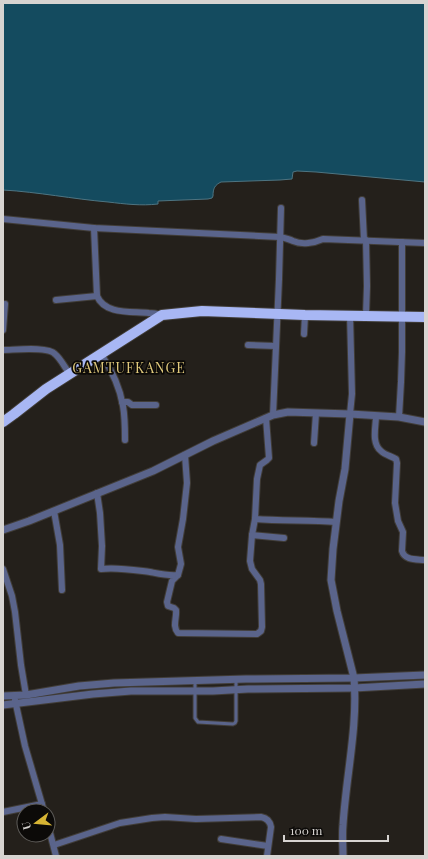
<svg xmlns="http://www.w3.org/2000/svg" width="428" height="859" font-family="'Playfair Display',serif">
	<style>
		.water { fill: #144b5f; stroke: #4e7481 }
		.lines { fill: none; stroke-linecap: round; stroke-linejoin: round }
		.service-casing { stroke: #413d38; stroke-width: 5 }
		.minor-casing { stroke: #413d38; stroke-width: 8 }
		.tertiary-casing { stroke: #413d38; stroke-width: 9 }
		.trunk-casing { stroke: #413d38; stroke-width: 12 }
		.service { stroke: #5a648b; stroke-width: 3 }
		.minor { stroke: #5a648b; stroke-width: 6 }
		.tertiary { stroke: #5a648b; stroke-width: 7 }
		.trunk { stroke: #a8b7f4; stroke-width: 10 }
		.labels { text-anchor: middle; stroke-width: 3.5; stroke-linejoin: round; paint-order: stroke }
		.quarter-label { font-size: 14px; letter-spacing: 1px; fill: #e0c97c; stroke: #0c0a08 }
	</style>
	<rect width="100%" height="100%" fill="#24201b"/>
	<!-- water -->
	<path class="water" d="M3,3H425V182L316,172L297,171L293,172L292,179L280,180L221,182C215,185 213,188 213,196L212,198L208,199L158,201V204C141,206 125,204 108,202C73,199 38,192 3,190Z"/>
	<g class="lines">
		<!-- service casing -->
		<g class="service-casing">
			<polyline id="service" points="195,681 195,718 198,722 233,724 235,723 236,721 236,679"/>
		</g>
		<!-- minor casing -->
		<g class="minor-casing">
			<g id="minor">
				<polyline points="362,200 364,240"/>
				<path d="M3,219L94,228L280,237C285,238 289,239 293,241C302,245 314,243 323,239L425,243"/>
				<path d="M94,228L97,296C105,315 132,311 149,313C154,313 158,314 162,315"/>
				<polyline points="56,300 97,296"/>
				<polyline points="350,315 352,394 350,414"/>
				<polyline points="366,315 367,286 366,240"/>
				<polyline points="3,330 5,304"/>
				<polyline points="304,334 305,315"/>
				<polyline points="248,345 276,346"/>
				<path d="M3,350C14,350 48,346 55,354C61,359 65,368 70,374"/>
				<path d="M101,354C111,369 120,388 123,406C125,417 125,429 125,440"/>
				<polyline points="122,402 128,402 132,405 156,405"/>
				<polyline points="273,415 279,279 281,208"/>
				<path d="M376,416C376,426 371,443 381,451C385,455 391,456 396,459L397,463L395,503L398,521L403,532L402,551C405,561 417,559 425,560"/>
				<polyline points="399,417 401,382 402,352 402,242"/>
				<polyline points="314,443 316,413"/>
				<path d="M97,493L100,513L102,546L101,569C117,567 134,570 150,572C160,574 168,576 178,575L172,581L167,602L168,606L174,608L176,610C177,618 172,626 178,633L257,634L261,631L262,627L261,584L260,580L252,569L250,561L252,535L255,519L257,479L260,465L267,460L269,458L266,418"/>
				<polyline points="54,511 60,545 62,590"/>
				<path d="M255,519C282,521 309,520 336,522"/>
				<polyline points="252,535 284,538"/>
				<polyline points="3,569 12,596 15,612 21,665 26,695"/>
				<polyline points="178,575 181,564 178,547 183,519 187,483 185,455"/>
				<polyline points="15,700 25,746 44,811"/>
				<polyline points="3,812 42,804"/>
				<polyline points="48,825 56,856"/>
				<polyline points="221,839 268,846"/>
				<path d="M54,845L120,823L152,818L165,817L196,819L261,817C267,818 270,821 271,827L267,856"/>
			</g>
		</g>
		<!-- tertiary casing -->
		<g class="tertiary-casing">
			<g id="tertiary">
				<polyline points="3,530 29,521 153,471 213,441 273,415 288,412 350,414 399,417 425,422"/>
				<polyline points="3,696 26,695 79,686 114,683 246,679 354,678 425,675"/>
				<polyline points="3,705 93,694 131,691 213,691 248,689 354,688 425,684"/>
				<path d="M343,856C343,846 342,835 343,825C346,776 358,727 354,678L337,611L331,580L333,549L339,501L345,469L350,414"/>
			</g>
		</g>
		<!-- trunk casing -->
		<g class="trunk-casing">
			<polyline id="trunk" points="3,422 14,414 46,389 162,315 202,311 305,315 425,317"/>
		</g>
		<!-- service -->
		<use href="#service" class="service"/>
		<!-- minor -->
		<use href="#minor" class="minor"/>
		<!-- tertiary -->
		<use href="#tertiary" class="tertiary"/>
		<!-- trunk -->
		<use href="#trunk" class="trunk"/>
	</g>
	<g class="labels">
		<!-- quarter labels -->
		<g class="quarter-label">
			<text x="129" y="373">GAMTUFKANGE</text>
		</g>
	</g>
	<!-- border -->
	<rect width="428" height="859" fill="none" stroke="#d7d4d1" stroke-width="8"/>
	<!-- north arrow -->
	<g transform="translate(36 823) rotate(254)"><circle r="19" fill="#0c0a08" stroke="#5d5b58"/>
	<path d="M0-3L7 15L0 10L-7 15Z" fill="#d7b434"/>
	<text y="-6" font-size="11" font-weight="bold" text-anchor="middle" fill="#d7d4d1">U</text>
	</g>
	<!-- scale -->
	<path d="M284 835v6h104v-6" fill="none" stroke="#d7d4d1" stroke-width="2"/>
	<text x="290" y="835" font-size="12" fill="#d7d4d1" stroke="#0c0a08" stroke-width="3" paint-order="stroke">100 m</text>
</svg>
